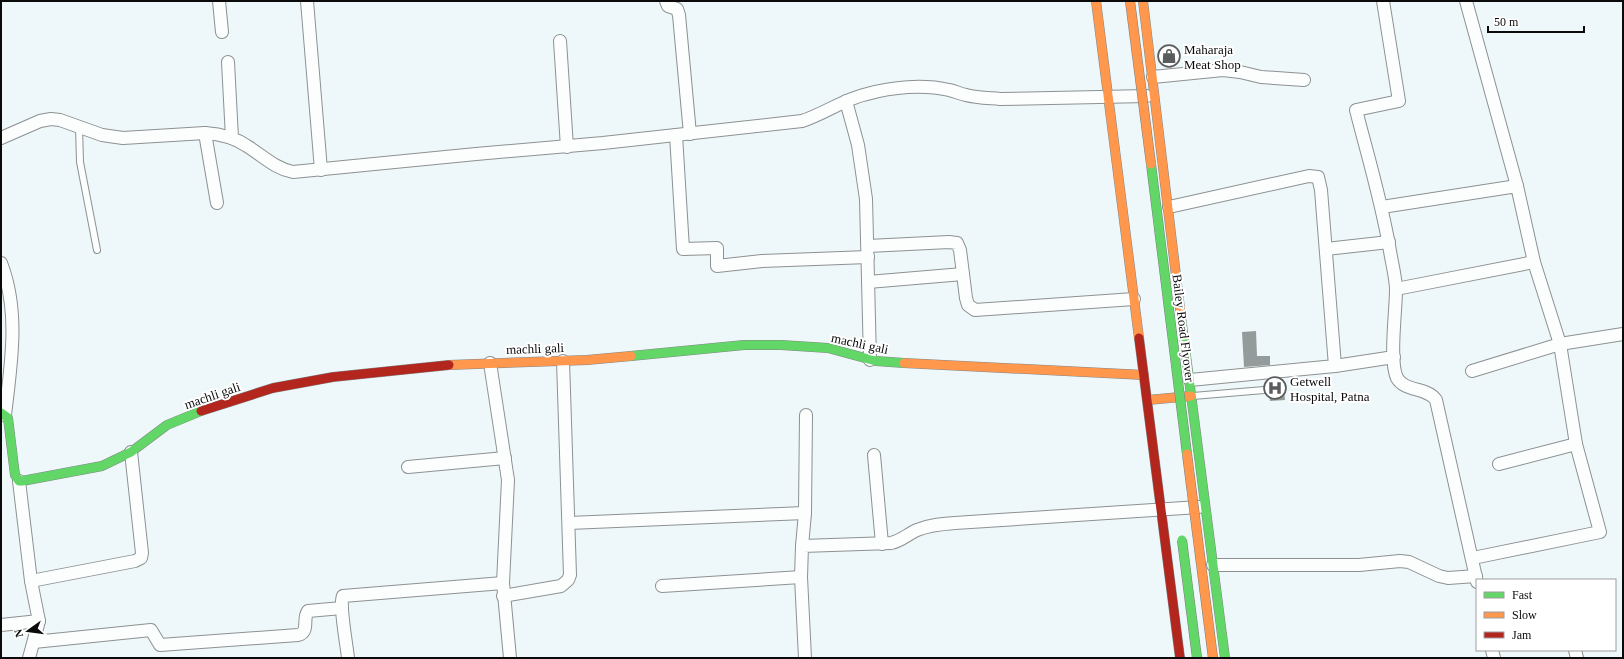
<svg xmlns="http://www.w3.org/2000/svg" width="1624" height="659" font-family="'Times New Roman',serif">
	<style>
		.building { fill: #949b9b }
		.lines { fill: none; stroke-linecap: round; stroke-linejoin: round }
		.lane-casing { stroke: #8d9192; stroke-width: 8 }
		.street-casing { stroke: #8d9192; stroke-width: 14 }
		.fast-casing { stroke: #838788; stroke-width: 10 }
		.slow-casing { stroke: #838788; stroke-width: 10 }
		.jam-casing { stroke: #838788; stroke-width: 10 }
		.lane { stroke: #fcfefe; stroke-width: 6 }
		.street { stroke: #fcfefe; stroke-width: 12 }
		.fast { stroke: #63d668; stroke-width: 9 }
		.slow { stroke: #ff974d; stroke-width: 9 }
		.jam { stroke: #b3261e; stroke-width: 9 }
		.fast-bridge-casing { stroke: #7a7e7f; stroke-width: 10; stroke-linecap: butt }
		.slow-bridge-casing { stroke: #7a7e7f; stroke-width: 10; stroke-linecap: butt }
		.fast-bridge { stroke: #63d668; stroke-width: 9 }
		.slow-bridge { stroke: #ff974d; stroke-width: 9 }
		.labels { text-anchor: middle; stroke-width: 4; stroke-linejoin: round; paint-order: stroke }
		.poi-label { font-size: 13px; fill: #0a0a0a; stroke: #fff; text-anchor: start }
		.street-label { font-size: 13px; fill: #0a0a0a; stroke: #fff }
	</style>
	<rect width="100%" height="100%" fill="#eef7f9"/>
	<!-- building -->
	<g class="building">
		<polygon points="1256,331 1257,356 1270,356 1270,365 1244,367 1242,332"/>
		<polygon points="1283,379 1285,400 1270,401 1268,380"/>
	</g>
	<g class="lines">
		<!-- lane casing -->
		<g class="lane-casing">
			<g id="lane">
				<polyline points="79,127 80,162 97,250"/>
				<polyline points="1193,396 1264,390"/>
			</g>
		</g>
		<!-- street casing -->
		<g class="street-casing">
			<g id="street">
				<polyline points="219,1 222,32"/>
				<polyline points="307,1 321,170"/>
				<polyline points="666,1 668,6 677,9 679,15 690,134"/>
				<path d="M1383,1L1399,101L1356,110C1368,157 1382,203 1390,251C1392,264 1396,278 1396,290C1396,310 1389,362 1397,378C1405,392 1427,387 1436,400L1477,582"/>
				<polyline points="1466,1 1517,186"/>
				<polyline points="560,41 567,147"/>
				<polyline points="228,62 232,138"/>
				<polyline points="1153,77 1223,70 1240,72 1261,77 1304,80"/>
				<polyline points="846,101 858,145 866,199 870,360"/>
				<polyline points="205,133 217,203"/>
				<polyline points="676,135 683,249 717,248 717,266 762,261 868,257"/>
				<path d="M1,138L40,121L51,119L60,120L102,135L123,138L205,133C220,134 234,137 247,146C263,156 274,168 293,172L476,154L603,143L802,121C824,114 844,99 867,94C892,87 923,84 949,90C955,91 960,94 966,95C977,98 989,98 1000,99L1147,96"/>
				<polyline points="1169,207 1309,176 1318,177 1321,190 1335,366 1190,380"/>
				<polyline points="1382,207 1517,186 1534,262 1560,344 1576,444 1600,532 1473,558"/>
				<polyline points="868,246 949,242 957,243 960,250 966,298 968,305 975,310 1134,299"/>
				<polyline points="1326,249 1389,242"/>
				<path d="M1,263C20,312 11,364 5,415"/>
				<polyline points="868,282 963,274"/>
				<polyline points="1396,289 1534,262"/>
				<polyline points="490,363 508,480 503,583 510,658"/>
				<polyline points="1335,366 1394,357"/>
				<polyline points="1472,371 1560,344 1623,334"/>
				<polyline points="874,455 882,544"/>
				<polyline points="1499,464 1576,444"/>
				<polyline points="408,467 505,458"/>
				<polyline points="19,481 31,581 39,621 29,658"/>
				<polyline points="569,523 805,513"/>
				<polyline points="802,546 805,513 806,415"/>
				<polyline points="1213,565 1359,565 1400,561 1409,562 1439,576 1448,578 1476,576"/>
				<polyline points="31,581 135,561 141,558 142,553 131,452"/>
				<polyline points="662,586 801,577"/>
				<polyline points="503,596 561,586 568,580 570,575 563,361"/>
				<polyline points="1,625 39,621"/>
				<path d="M34,642L151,630L160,645L298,635C310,632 302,619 308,611L342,608"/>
				<polyline points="1492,650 1494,658"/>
				<polyline points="1575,650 1577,658"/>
				<path d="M348,658C347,647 339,604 343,596L503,583"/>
				<path d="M805,658L801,577L802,546L891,543C901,541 908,534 917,530C929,525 942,524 955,523L1199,507"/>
			</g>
		</g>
		<!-- fast casing -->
		<g class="fast-casing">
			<g id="fast">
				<polyline points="1181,317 1225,658"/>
				<polyline points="631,356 744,345 781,345 828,348 876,361 904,363"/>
				<polyline points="1,413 8,418 15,475 19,481 22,481 102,466 131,452 167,425 201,411"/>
			</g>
		</g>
		<!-- slow casing -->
		<g class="slow-casing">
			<g id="slow">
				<polyline points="1096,1 1139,338"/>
				<polyline points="1143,1 1181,317"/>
				<polyline points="904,363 1144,375"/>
				<polyline points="449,365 587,360 631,356"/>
				<polyline points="1148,400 1191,396"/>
			</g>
		</g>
		<!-- jam casing -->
		<g class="jam-casing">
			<g id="jam">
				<polyline points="1139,338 1180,658"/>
				<polyline points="201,411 273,388 333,377 449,365"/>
			</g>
		</g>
		<!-- lane -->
		<use href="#lane" class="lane"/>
		<!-- street -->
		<use href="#street" class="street"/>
		<!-- fast -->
		<use href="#fast" class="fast"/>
		<!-- slow -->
		<use href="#slow" class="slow"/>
		<!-- jam -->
		<use href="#jam" class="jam"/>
		<!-- fast-bridge casing -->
		<g class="fast-bridge-casing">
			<g id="fast-bridge">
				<polyline points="1151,164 1187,454"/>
				<polyline points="1182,540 1197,658"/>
			</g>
		</g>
		<!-- slow-bridge casing -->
		<g class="slow-bridge-casing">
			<g id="slow-bridge">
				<polyline points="1130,1 1151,164"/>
				<polyline points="1187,454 1213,658"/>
			</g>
		</g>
		<!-- fast-bridge -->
		<use href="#fast-bridge" class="fast-bridge"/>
		<!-- slow-bridge -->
		<use href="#slow-bridge" class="slow-bridge"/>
	</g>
	<!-- icons -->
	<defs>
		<g id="shop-ring" transform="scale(1.15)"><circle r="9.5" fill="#fff" stroke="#5a5d5e" stroke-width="1.5"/><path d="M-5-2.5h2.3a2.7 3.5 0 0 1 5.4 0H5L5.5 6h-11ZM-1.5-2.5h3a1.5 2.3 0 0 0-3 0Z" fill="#5a5d5e"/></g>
		<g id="hospital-ring" transform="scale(1.15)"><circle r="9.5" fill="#fff" stroke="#5a5d5e" stroke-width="1.5"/><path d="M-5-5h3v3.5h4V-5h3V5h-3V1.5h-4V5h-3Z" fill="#5a5d5e"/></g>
	</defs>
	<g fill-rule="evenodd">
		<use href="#shop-ring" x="1169" y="56"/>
		<use href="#hospital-ring" x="1275" y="388"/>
	</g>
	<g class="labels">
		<!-- poi labels -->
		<g class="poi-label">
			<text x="1184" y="54">Maharaja<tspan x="1184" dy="15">Meat Shop</tspan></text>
			<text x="1290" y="386">Getwell<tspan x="1290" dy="15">Hospital, Patna</tspan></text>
		</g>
		<!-- street labels -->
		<g class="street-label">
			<text transform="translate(1184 328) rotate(83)" y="5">Bailey Road Flyover</text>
			<text transform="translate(860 343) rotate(12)" y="5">machli gali</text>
			<text transform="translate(535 348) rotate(-2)" y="5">machli gali</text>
			<text transform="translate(212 395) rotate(-19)" y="5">machli gali</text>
		</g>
	</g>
	<!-- border -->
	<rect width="1624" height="659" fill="none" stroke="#0a0a0a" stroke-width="4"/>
	<!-- legend -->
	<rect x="1476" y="579" width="140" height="72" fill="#ffffff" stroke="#9d9d9d"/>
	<rect x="1484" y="592" width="20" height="6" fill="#63d668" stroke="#9d9d9d"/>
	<text x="1512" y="599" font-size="12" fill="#0a0a0a">Fast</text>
	<rect x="1484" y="612" width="20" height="6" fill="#ff974d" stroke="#9d9d9d"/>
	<text x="1512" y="619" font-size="12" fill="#0a0a0a">Slow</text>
	<rect x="1484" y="632" width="20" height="6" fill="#b3261e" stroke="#9d9d9d"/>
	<text x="1512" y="639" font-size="12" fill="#0a0a0a">Jam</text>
	<!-- north arrow -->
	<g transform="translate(28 631) rotate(256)" stroke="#ffffff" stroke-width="3" paint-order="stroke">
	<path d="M0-3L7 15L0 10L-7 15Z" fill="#0a0a0a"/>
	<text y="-6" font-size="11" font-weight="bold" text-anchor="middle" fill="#0a0a0a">N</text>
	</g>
	<!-- scale -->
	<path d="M1488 26v6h96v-6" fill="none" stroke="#0a0a0a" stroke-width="2"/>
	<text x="1494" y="26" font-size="12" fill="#0a0a0a" stroke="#ffffff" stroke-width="3" paint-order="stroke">50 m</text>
</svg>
